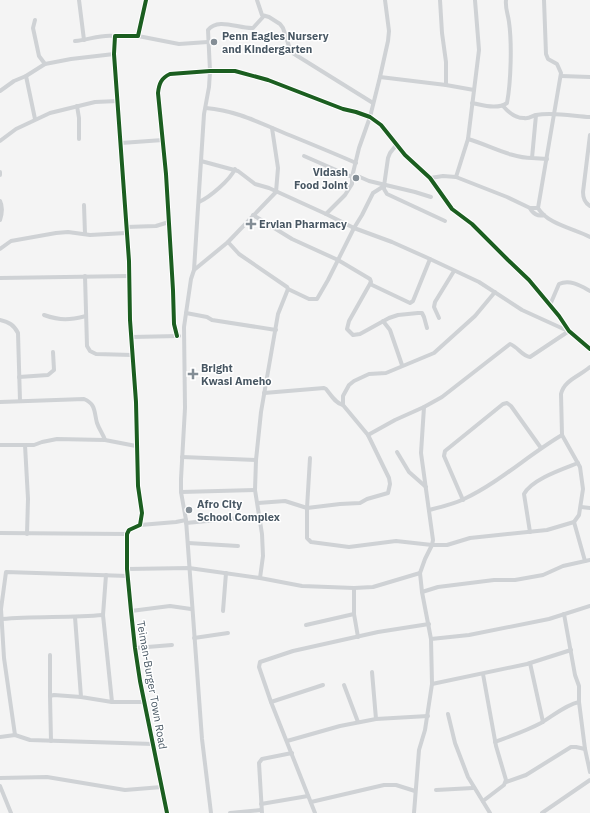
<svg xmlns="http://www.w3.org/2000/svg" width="590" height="813" font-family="'IBM Plex Sans',sans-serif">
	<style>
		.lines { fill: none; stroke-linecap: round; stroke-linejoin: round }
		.street { stroke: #cfd2d5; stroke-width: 4 }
		.cycleway-casing { stroke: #fff; stroke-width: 6 }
		.cycleway { stroke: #1b5e20; stroke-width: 4 }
		.poi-dot { fill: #848e96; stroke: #fff; stroke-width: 1.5 }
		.labels { text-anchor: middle; stroke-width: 3; stroke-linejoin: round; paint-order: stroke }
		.poi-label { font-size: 11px; font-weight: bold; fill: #485763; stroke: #fff; text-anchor: start }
		.street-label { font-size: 11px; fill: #485763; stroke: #fff }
	</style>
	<rect width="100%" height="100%" fill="#f4f4f4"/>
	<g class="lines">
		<!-- street -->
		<g class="street">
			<polyline points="79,0 84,40"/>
			<polyline points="146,0 138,36 115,36 114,54 129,261 130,320 136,402 138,486 142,513 140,525 129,530 127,534 127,569 131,611 135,648 140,681 167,813"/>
			<polyline points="257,0 262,15 269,17 280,24 283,28 291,52 373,103"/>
			<polyline points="440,0 442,33 446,62 446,85"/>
			<path d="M544,0L546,54L548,59L557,64L561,73L538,208C547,224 575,229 590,237"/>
			<polyline points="35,20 33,28 39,56 45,64"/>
			<polyline points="138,36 179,44 208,42"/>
			<path d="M75,41C89,40 100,34 115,36"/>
			<polyline points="26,76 35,119"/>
			<polyline points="561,76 590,77"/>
			<polyline points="380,77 446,85 474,90"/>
			<polyline points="0,91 14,81 26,76 45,64 71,59 114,54"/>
			<path d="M472,103C483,105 497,110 507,103C511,82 512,43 509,22C508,14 505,8 506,0"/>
			<polyline points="77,106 79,118 79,139"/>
			<path d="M503,106C509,113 515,118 524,118C529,119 532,116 536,115C553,112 573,116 590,117"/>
			<path d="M206,108C233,110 256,121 282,132C306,142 331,152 356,163"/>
			<polyline points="536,115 532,158 547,159"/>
			<path d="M590,135L583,192C583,197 585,203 590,206"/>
			<path d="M468,139C489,145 511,158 532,158"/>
			<polyline points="0,141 16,129 50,113 95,102 118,101"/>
			<polyline points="121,143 163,140"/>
			<polyline points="397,144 390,153 388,158 384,186 384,189 387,194 445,221"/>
			<polyline points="304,156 352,177"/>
			<polyline points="201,161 238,171 255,184 269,188 326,214 354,228 392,242 430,259 479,282 522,310 568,331"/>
			<polyline points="0,172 0,175"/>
			<polyline points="353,174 369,181 415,192 431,197"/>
			<polyline points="456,177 507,197 530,208 538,208"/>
			<polyline points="430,178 443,176 456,177 468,139 479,50 475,0"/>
			<path d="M0,201C3,207 2,214 0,220"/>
			<path d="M199,202C210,197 230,180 235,169"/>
			<polyline points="84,205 85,234"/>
			<path d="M530,208C532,213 538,217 544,215"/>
			<polyline points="326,214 345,195 352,184 352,177 359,148 370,117 380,77 388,41 389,31 385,0"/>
			<polyline points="253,215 292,239 338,260 370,279 371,282 349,321 347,329 353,335 360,334 389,318 398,315 418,313 422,313 424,317 427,328"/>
			<polyline points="126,227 156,226 169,222"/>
			<polyline points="228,242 239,254 287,287 288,289 309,299 317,299 328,280 354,228 362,215 373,193 384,186"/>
			<polyline points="0,249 11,241 56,233 68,232 90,235 126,233"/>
			<polyline points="194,270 228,242 276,192 278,168 272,128"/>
			<polyline points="85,276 87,346 90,351 96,354 132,355"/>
			<polyline points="0,278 130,276"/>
			<polyline points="370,284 410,303 413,301 430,259"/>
			<path d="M550,305L559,284C570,279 581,286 590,291"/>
			<polyline points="186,313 207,317 212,320 276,330"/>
			<path d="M44,315C61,321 70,320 86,316"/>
			<polyline points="439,318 434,307 435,302 454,271"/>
			<path d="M0,320C9,322 14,325 18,333L20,401"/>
			<polyline points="383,321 390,330 402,365"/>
			<path d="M177,336L174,324L173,290L166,174L158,93C159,84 161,78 170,74L210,71H235L268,80L343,109L356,112L370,117L381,125L405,155L430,178L452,209L472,224L508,260L529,280L559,316L569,331L590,349"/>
			<polyline points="131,337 179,336"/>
			<polyline points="19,377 48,375 54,370 53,352"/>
			<path d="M264,393L324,388L326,389C331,395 335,403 343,405"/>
			<path d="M0,402L84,399C96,404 94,412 97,423C99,429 103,434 105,440"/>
			<path d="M368,435L395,420L424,407L442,397L510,344C518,347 522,356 530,357L569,331"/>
			<polyline points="0,445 34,445 42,442 57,439 105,440 136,446"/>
			<polyline points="25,445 28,499 27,534"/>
			<polyline points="397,452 409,472 426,487"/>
			<polyline points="182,457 256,460"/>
			<path d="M310,458L307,508V538L311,542L349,547L396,541L432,545H447L470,538L547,530L574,522L579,515L583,489L580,467L562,435L561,394C564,380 580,376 590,367"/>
			<polyline points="181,492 255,490"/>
			<polyline points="463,500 444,456 445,451 503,404 507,403 511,406 541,448"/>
			<polyline points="258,503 285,501 307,508 340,504 360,503 367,499 388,493 390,484 389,478 368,435 343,405 343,396 349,385 354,381 369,374 386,373 434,353 475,316 495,292"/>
			<polyline points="581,507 590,508"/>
			<path d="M429,510C441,507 454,504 464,499C500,482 528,455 562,435"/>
			<polyline points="186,520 202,739 211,813"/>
			<polyline points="574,522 585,561"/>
			<polyline points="186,523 260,516"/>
			<path d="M140,525L176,522L186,520L181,492V479L185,408L184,327L191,279L194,270L204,114L209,87L210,71L208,30C218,17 239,29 253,28L263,17"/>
			<path d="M530,532L524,494C532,479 563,469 578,463"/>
			<polyline points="0,533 127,534"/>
			<polyline points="188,543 238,546"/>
			<polyline points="127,569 189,568 260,578 302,586 354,588 373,587 420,573"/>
			<polyline points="106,575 103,615 112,702"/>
			<polyline points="260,578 263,556 262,534 255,490 256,460 261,412 278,314 288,289"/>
			<polyline points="354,588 354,614"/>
			<polyline points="422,592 438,587 494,580 515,580 543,575 563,566 590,560"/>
			<polyline points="131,611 170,606 191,609"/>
			<polyline points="223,611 226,573"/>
			<polyline points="564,614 575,675 579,686 579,702 585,749 590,772"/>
			<polyline points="75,617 81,697 112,702 145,702"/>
			<path d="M2,619C35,616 69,618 103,615"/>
			<polyline points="306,625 354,614 358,637"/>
			<polyline points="194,638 228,633"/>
			<polyline points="431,639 469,635 549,619 590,606"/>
			<polyline points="135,648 172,645"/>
			<polyline points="50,655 50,696"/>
			<polyline points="530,663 543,722"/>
			<polyline points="372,672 376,719"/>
			<polyline points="432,684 527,664 571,650"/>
			<polyline points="344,685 358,722"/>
			<polyline points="271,702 323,685"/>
			<polyline points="448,714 455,743 468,777 490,813"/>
			<polyline points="15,735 4,658 1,609 6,572 128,576"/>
			<polyline points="0,737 15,735 30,740 153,744"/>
			<polyline points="51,741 50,696 54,695 81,697"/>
			<polyline points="287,741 340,726 376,719 428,716"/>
			<path d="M495,742C511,736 526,731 541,723C553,716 565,705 579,702"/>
			<polyline points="0,778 47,777 125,790 162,787"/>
			<polyline points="506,782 526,775 571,747 576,747 585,749"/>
			<polyline points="0,786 11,813"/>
			<polyline points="436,790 473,788"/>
			<polyline points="483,801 504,785 506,780 496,746 483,674"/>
			<polyline points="311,802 384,785 396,785 415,791"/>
			<polyline points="261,804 308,796"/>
			<polyline points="230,813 261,810"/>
			<polyline points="262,813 259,763 262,759 292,753"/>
			<polyline points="315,813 271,702 259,667 260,662 293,651 378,632 429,624"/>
			<polyline points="414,813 419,750 425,730 432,684 431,639 422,592 420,573 425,559 432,545 433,540 421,453 424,407"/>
			<polyline points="542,813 590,780"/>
		</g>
		<!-- cycleway casing -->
		<g class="cycleway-casing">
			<g id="cycleway">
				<polyline points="146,0 138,36 115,36 114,54 129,261 130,320 136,402 138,486 142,513 140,525 129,530 127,534 127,569 131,611 135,648 140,681 167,813"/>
				<path d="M177,336L174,324L173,290L166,174L158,93C159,84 161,78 170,74L210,71H235L268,80L343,109L356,112L370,117L381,125L405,155L430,178L452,209L472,224L508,260L529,280L559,316L569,331L590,349"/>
			</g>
		</g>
		<!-- cycleway -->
		<use href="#cycleway" class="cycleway"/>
	</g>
	<!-- markers -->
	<g class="poi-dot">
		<circle cx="214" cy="42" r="4"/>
		<circle cx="356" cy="178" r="4"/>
		<path d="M249 218h4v4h4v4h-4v4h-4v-4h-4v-4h4z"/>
		<path d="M191 368h4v4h4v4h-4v4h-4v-4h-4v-4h4z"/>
		<circle cx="189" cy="510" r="4"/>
	</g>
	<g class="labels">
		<!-- poi labels -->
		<g class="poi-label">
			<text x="222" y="40">Penn Eagles Nursery<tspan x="222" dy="13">and Kindergarten</tspan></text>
			<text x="348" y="176" text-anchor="end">Vidash<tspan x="348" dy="13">Food Joint</tspan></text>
			<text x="259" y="228">Ervian Pharmacy</text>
			<text x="201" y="372">Bright<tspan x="201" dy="13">Kwasi Ameho</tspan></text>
			<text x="197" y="508">Afro City<tspan x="197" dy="13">School Complex</tspan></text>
		</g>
		<!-- street labels -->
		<g class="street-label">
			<text transform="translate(152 685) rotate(80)" y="4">Teiman-Burger Town Road</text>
		</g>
	</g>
</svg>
